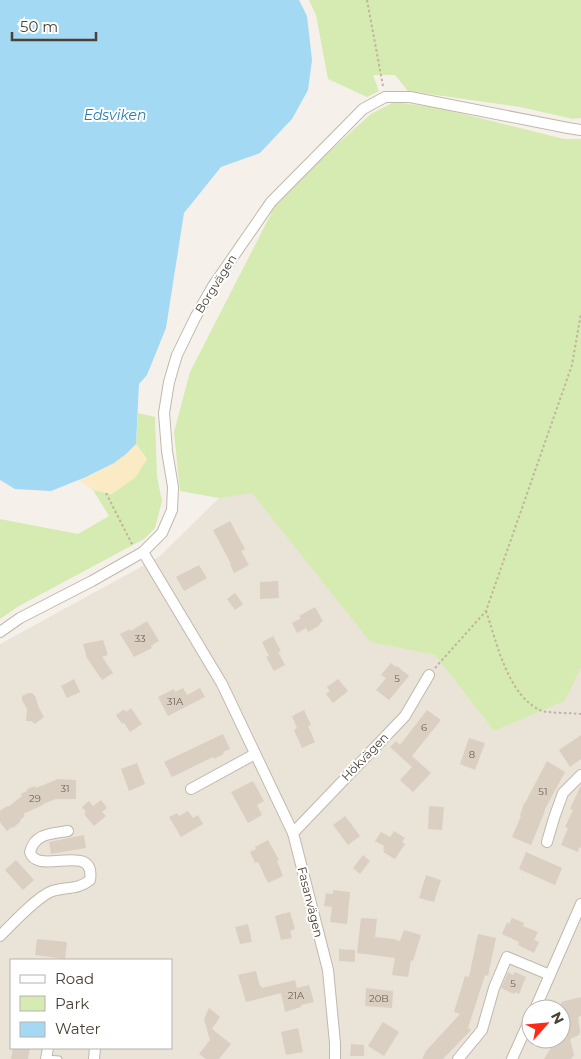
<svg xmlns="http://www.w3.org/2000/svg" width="581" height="1059" font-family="Montserrat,sans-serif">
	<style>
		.residential { fill: #eae3d8; fill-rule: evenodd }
		.green { fill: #d5ebb1 }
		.sand { fill: #faebc5 }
		.water { fill: #a4d9f4 }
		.building { fill: #dbcfc1 }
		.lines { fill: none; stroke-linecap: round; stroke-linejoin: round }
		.lane-casing { stroke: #c1b8ac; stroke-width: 7 }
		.street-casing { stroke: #c1b8ac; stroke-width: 12 }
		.path { stroke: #c4b39c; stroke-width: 2; stroke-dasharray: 2.5 2.5; stroke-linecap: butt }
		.lane { stroke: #fff; stroke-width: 5 }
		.street { stroke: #fff; stroke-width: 10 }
		.labels { text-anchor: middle; stroke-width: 4; stroke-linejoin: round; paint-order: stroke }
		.number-label { font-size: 10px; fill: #6e645a }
		.street-label { font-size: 12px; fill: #4a4137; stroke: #fff }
		.water-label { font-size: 14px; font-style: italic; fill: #287caa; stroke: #fff }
	</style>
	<rect width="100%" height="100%" fill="#f5f1ea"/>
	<!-- residential -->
	<path class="residential" d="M252,492L370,642L435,655L494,731L565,701L581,668V1059H0V644L159,557L219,498ZM11,960H171V1048H11ZM531,1009H561V1039H531Z"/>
	<!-- green -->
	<g class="green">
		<polygon points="309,0 581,0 581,118 573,119 520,107 408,91 395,75 373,75 379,91 367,97 328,79 316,15"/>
		<polygon points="394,102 439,108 564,139 581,139 581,668 565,701 494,731 435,655 370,642 252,493 219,498 180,491 174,432 190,372 275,206 324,156 371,114"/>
		<polygon points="138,413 155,417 157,477 162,501 155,528 144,539 19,606 0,619 0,519 78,534 109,516 93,490 112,494 147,459 136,444"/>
	</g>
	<!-- sand -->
	<path class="sand" d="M136,444L147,459L136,477L112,494L93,490L79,480C101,472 120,460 136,444Z"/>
	<!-- water -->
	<polygon class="water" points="0,0 299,0 307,16 312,60 308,90 292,119 260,153 221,167 184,213 166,328 147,375 139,384 136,444 126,454 114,463 86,477 51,491 15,489 0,480"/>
	<!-- building -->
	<g class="building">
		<polygon points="230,521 245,549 241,551 249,565 234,573 230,564 231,564 213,530"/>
		<polygon points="199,565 207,578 184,591 176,577"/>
		<polygon points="278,581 279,598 260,599 260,582"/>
		<polygon points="235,593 243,604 235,610 227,599"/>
		<polygon points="315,607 323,621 319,624 320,625 308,632 306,628 297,633 292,623 301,618 299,616"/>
		<polygon points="147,621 159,641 151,646 152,648 134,657 120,634 130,629 131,631"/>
		<polygon points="273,636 281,651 278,652 285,665 274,671 266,657 269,656 262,642"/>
		<polygon points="103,640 108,655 102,657 113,673 102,680 87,658 83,644"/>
		<polygon points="391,663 396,667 397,666 409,676 389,700 376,690 386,678 381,675"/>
		<polygon points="74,679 80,692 67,698 61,686"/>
		<polygon points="338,679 348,691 333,703 326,694 330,691 327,687"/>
		<polygon points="183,688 187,695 200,688 205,697 168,716 158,697 174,689 175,692"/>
		<polygon points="28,693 32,693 35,696 39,708 44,717 35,724 31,721 26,721 27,709 22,700 22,696"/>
		<polygon points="131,708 142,724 130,732 124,723 122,724 116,715 124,709 126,712"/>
		<polygon points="304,710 311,725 308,726 315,742 302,748 294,730 297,728 292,716"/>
		<polygon points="427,710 441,720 412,756 431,773 413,792 400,780 412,767 390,747 396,741 400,745"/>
		<polygon points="223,734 230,749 223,752 224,754 214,759 213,757 172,777 164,762"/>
		<polygon points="581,735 581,759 570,767 559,750"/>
		<polygon points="469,738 485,743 475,770 460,764"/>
		<polygon points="547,761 565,772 544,811 545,811 531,845 512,837 521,816 520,815 524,803 525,803"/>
		<polygon points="137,763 145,784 129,791 121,769"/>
		<polygon points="58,779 76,780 76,799 56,799 43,804 43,805 23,814 25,816 20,820 21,821 13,828 12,827 7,831 0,822 0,811 7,806 8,807 22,796 21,794 27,791 27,789 35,786 36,788"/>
		<polygon points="253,781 264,801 257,805 262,815 248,823 231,792"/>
		<polygon points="581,785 581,848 579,847 578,852 561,845 568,828 565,827 573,810 570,809"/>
		<polygon points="101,800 107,808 102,812 106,816 94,826 84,814 86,812 82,807 89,801 93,806"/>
		<polygon points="429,806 444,807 442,830 428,829"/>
		<polygon points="188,811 193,818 198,815 203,824 181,837 169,817 177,813 179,816"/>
		<polygon points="345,816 360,836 348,845 333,825"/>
		<polygon points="394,831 405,838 402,842 405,844 395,859 383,852 385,850 383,849 384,846 375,841 381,832 390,837"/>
		<polygon points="84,835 86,848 51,854 49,842"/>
		<polygon points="268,840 279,860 277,861 283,876 268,883 258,862 255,863 250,852 256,849 255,847"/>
		<polygon points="526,852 562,868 555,885 519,869"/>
		<polygon points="363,855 370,861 360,874 353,868"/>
		<polygon points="16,860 34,880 23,890 5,870"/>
		<polygon points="426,875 441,880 434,902 419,898"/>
		<polygon points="333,890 350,892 347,924 330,922 332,907 324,906 326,893 333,894"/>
		<polygon points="290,912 295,929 290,931 292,938 281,940 275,916"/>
		<polygon points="361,918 377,919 375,937 394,939 400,941 404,930 421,935 413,961 411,960 408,977 392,975 395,958 357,953"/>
		<polygon points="512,918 524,923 523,926 538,932 534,940 539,942 534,953 518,945 519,942 502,934 507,922 509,924"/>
		<polygon points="248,924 252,942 240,944 235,927"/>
		<polygon points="478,934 496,938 488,976 485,975 468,1028 471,1030 443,1059 422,1059 426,1051 460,1014 454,1012 465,976 469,977"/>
		<polygon points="37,939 67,942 65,959 35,955"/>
		<polygon points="339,949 355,950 355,962 339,961"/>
		<polygon points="256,971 260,986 262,986 262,988 295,980 297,988 309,985 314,1002 301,1005 301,1007 285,1012 281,993 246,1002 238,975"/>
		<polygon points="508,972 513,975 515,972 526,977 519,994 515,992 514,994 501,988"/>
		<polygon points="366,988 393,991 392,1008 365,1006"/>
		<polygon points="581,997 581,1016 578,1017 580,1031 579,1035 570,1039 574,1055 571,1059 544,1059 552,1046 550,1039 561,1039 561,1002"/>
		<polygon points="209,1008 220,1017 212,1029 231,1044 219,1059 206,1059 199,1054 210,1040 204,1019"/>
		<polygon points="383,1022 399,1032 384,1056 368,1046"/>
		<polygon points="298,1028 303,1052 286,1055 281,1032"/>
		<polygon points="351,1044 364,1045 364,1056 350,1056"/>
		<polygon points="13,1048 30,1048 28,1059 11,1059"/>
	</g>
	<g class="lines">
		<!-- lane casing -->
		<g class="lane-casing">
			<polyline id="lane" points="46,1058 59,1059"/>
		</g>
		<!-- street casing -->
		<g class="street-casing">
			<g id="street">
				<polyline points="143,552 222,684 293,833 328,970 335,1043 335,1059"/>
				<polyline points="0,632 20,618 92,581 143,552 162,533 172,510 173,487 167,451 164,413 169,382 177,355 195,318 213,286 271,202 363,109 385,97 410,97 568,128 581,130"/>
				<polyline points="191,789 255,754"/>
				<polyline points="293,833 405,716 429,675"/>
				<polyline points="547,842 554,818 563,793 581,775"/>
				<path d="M0,936C13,923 35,899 50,892C64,886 77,891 90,880C96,840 37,877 30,852C35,833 51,834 68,831"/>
				<polyline points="535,1009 581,904"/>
				<polyline points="46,1059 48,1048"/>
				<polyline points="94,1059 95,1048"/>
				<polyline points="458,1059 482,1030 494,988 507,957 550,975"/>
				<polyline points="512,1059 531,1017"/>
			</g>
		</g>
		<!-- path -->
		<g class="path">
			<polyline points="367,0 383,86"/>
			<polyline points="106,493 133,546"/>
			<path d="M486,611C497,643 508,697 542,711C549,713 572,713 581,714"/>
			<polyline points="435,668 486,611 572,365 581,313"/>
		</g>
		<!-- lane -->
		<use href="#lane" class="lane"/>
		<!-- street -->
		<use href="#street" class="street"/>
	</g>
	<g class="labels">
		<!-- number labels -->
		<g class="number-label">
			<text x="140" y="642">33</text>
			<text x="397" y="682">5</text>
			<text x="175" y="705">31A</text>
			<text x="424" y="731">6</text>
			<text x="472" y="758">8</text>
			<text x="65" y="792">31</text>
			<text x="543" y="795">51</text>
			<text x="35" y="802">29</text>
			<text x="513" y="987">5</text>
			<text x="296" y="999">21A</text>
			<text x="379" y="1002">20B</text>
		</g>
		<!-- street labels -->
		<g class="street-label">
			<text transform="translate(216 284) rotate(-58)" y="4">Borgvägen</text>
			<text transform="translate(365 757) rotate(-46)" y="4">Hökvägen</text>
			<text transform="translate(310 902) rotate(76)" y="4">Fasanvägen</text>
		</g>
		<!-- water labels -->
		<g class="water-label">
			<text x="115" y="120">Edsviken</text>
		</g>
	</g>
	<!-- legend -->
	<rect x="10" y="959" width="162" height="90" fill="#ffffff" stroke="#b7b3af"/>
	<rect x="20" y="975" width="25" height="8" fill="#ffffff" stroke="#b7b3af"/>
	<text x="55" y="984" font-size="15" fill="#4a4137">Road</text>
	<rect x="20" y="996" width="25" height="15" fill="#d5ebb1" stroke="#b7b3af"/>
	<text x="55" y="1009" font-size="15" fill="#4a4137">Park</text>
	<rect x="20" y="1022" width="25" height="15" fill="#a4d9f4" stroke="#b7b3af"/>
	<text x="55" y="1034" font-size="15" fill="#4a4137">Water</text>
	<!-- north arrow -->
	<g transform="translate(546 1024) rotate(63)"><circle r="24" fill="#ffffff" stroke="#b7b3af"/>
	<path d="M0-4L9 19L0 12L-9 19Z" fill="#ff2917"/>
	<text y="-8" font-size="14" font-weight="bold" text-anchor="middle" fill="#4a4137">N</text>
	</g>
	<!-- scale -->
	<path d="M12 32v8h84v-8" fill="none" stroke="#4a4137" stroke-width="2.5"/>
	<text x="20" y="32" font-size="15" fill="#4a4137" stroke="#ffffff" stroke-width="4" paint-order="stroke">50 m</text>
</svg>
